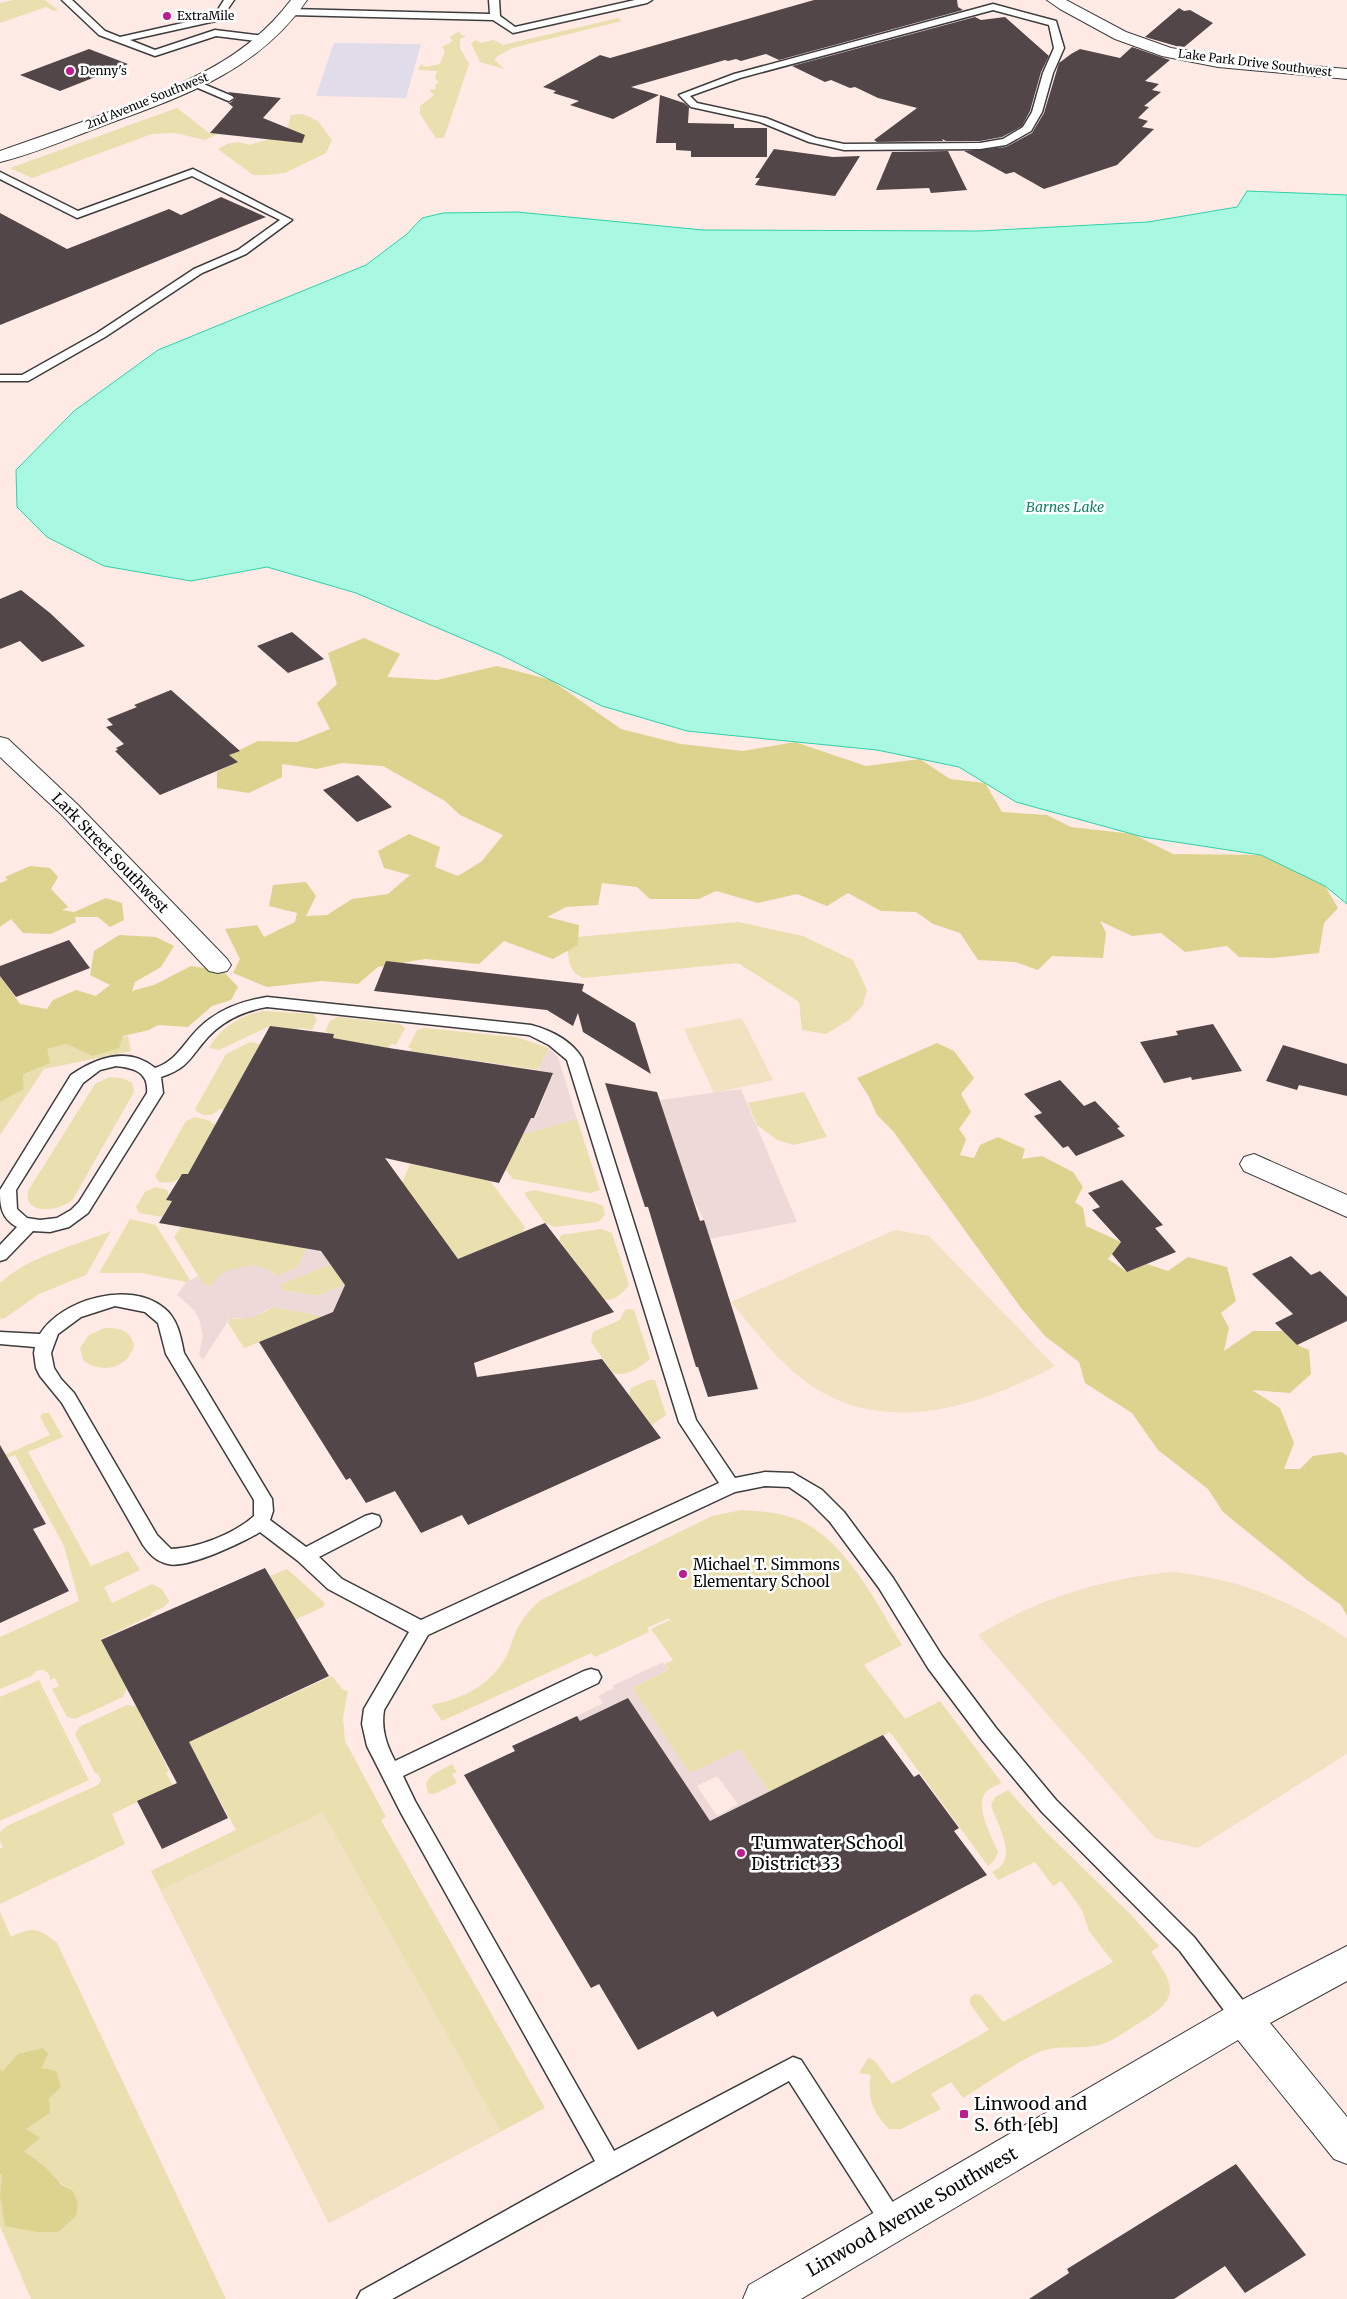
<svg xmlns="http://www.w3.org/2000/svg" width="1347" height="2299" font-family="Merriweather,serif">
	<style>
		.industrial { fill: #e0dcea }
		.green { fill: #eadfaf }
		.forest { fill: #dbd38e }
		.pitch { fill: #f1e2c1 }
		.plaza { fill: #edd9d7; fill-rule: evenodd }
		.water { fill: #a9f9e2; stroke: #2dd2a7 }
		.building { fill: #524649 }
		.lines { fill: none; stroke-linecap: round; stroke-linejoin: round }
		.service-casing { stroke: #3d3d3d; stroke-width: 3 }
		.minor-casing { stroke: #3d3d3d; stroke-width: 2 }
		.tertiary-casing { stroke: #3d3d3d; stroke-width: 2 }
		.service { fill: #fff; fill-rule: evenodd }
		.minor { fill: #fff; fill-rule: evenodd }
		.tertiary { fill: #fff; fill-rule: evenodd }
		.poi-dot { fill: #be1d8f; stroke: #fff; stroke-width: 2 }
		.labels { text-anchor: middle; stroke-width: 5; stroke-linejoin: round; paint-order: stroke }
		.far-poi-label { font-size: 12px; fill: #0a0a0a; stroke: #fff; text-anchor: start }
		.far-street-label { font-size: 12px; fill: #0a0a0a; stroke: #fff }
		.far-water-label { font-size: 14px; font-style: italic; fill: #108369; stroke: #fff }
		.street-label { font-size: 15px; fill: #0a0a0a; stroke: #fff }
		.poi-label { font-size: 15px; fill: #0a0a0a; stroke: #fff; text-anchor: start }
		.near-poi-label { font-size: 18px; fill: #0a0a0a; stroke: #fff; text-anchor: start }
		.near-street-label { font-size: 18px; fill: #0a0a0a; stroke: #fff }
	</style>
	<rect width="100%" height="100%" fill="#ffeae6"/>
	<!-- industrial -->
	<polygon class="industrial" points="334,43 421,44 406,98 316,96"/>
	<!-- green -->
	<g class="green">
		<polygon points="13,0 45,0 58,10 54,11 46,7 0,23 0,3"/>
		<polygon points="618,18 622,21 512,48 496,57 495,60 504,69 480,62 471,43 476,40 481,43 494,40 503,45"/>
		<polygon points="459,31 461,35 466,36 460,39 460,48 469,64 444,138 436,138 420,114 420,106 434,95 429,90 436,89 435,84 439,83 435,78 437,71 418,70 421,64 426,67 440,64 445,51 442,47 453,41 450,37"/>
		<polygon points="177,108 209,133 218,134 205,140 175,133 152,134 32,178 10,168"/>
		<path d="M303,114L318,121L332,140L326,153L285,173L267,175H253L219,150V148C230,142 238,140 249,145L285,135L291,115Z"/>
		<path d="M738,922L803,936L853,960L867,990L863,1005L849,1020L826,1034L802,1030L799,1002L738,963L584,978C566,972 569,955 567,938Z"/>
		<path d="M263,1011L313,1014L317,1019L312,1030L299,1028L297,1031L270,1026L219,1050L209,1048C220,1028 241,1015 263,1011Z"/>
		<polygon points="338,1017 400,1024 405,1028 396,1045 391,1044 389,1048 333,1038 334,1034 325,1032 330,1021"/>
		<polygon points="424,1028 516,1037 549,1048 538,1070 410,1051 412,1048 408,1048 417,1030"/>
		<polygon points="128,1036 131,1051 44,1069 0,1135 0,1102 24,1089 23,1074 47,1049 66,1044 94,1056 123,1037"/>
		<path d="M250,1042L260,1044L224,1110L219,1109C213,1117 201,1117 195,1109L226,1054Z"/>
		<path d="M109,1077L122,1078L132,1083L134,1092L73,1199C62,1211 23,1217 28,1191L95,1084Z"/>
		<polygon points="804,1092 827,1137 794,1145 777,1140 757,1125 748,1103"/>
		<path d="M195,1117L211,1121V1123L216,1124L188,1174H182C176,1184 170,1183 159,1182L155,1176L186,1121Z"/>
		<polygon points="577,1119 600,1190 590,1193 513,1179 505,1169 523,1134"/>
		<polygon points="410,1164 490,1181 525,1227 523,1232 458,1259 402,1183"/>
		<polygon points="155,1187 167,1190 169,1195 167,1200 172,1201 162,1217 139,1213 136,1207 145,1192"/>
		<polygon points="534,1190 596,1203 603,1206 605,1215 598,1222 554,1227 545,1223 524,1193"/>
		<polygon points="130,1219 156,1225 190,1280 186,1282 141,1273 99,1273"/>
		<path d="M181,1227L306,1248L298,1267L277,1276L274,1273C250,1271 226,1262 211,1286L204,1285L174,1237Z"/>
		<path d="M601,1229L612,1233L629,1285C623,1293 615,1301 604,1300L559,1240L561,1235Z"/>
		<path d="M111,1231L86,1275L39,1294L5,1318L0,1319V1283C28,1257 76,1245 111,1231Z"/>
		<polygon points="331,1264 345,1285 317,1296 282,1290 281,1284"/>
		<path d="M273,1307L323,1316L244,1348L228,1323L230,1318C246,1320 260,1316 273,1307Z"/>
		<path d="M629,1309L634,1310L650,1359C639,1368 627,1377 613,1373L591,1342L593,1332L620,1320L625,1310Z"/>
		<path d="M105,1328C119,1328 130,1330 134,1345C129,1368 101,1375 83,1360L80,1348L89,1335Z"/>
		<polygon points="649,1380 655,1380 666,1415 652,1425 629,1395 631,1388"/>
		<polygon points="43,1413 49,1413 63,1437 28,1452 91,1566 128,1551 140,1570 104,1587 112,1603 152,1584 162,1589 169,1601 164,1607 151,1613 152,1615 101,1639 127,1688 123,1697 75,1719 67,1717 52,1689 59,1686 55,1678 49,1680 50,1677 48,1673 43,1670 36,1671 31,1676 0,1689 0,1637 79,1601 64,1546 15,1455 0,1461 0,1457 50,1435 40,1417"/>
		<path d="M741,1510C758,1511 774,1512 790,1517C842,1532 876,1603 902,1645L864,1665L905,1719L940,1701L1002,1783C998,1785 992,1787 988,1790C972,1804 992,1836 998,1852L994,1861L988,1866L890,1732L769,1792L740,1749L690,1774L632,1688L668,1670L665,1664L673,1660L651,1629L670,1620L669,1618L647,1628L649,1632L595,1657L591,1653L442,1721L431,1705C461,1699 488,1687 504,1660C510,1651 512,1641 516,1631C522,1619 530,1610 539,1601L712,1516Z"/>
		<polygon points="287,1569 325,1603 323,1607 295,1620 270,1576"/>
		<polygon points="332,1676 343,1690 348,1691 343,1717 345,1741 386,1817 381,1820 545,2108 329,2223 151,1871 236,1830 188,1742"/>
		<polygon points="39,1680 89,1780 0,1821 0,1697"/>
		<polygon points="127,1705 136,1706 169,1771 166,1773 173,1785 112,1814 125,1844 0,1904 0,1849 3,1847 0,1841 0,1832 7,1826 98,1785 101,1780 98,1774 95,1773 75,1734 79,1727"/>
		<polygon points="452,1764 457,1772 452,1774 457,1783 434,1794 428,1793 426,1783 432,1775"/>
		<path d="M1008,1790L1046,1832L1131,1915L1159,1946L1151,1952C1180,1991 1176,2001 1136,2025C1123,2033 1110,2043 1095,2046C1077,2049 1060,2045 1042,2051C1019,2060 986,2084 963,2098L951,2082L931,2094L941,2109L901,2129H889C874,2114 866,2098 871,2075L859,2073L868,2058L874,2060L892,2084L989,2030L970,2004V1998L974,1994L981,1995L1003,2022L1113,1962L1089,1931L1082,1910L1061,1881L1053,1886L1035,1862L998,1880L992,1872C1021,1860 997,1825 991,1805L995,1797Z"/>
		<path d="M0,1912L11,1937C33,1926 38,1928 57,1943L226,2299H31L0,2226V2174H2L0,2195L73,2191C55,2181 41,2164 24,2151L26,2129L50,2113L0,2069Z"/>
	</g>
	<!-- forest -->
	<g class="forest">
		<polygon points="364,638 400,654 387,677 437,680 497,666 551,680 621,729 681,744 743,751 795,742 866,766 920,759 950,779 985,783 1002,812 1047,815 1071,827 1133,834 1173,854 1261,855 1325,886 1338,908 1324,923 1319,953 1273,958 1239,957 1227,946 1185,952 1161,933 1132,936 1100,921 1106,933 1103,958 1052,956 1038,970 1015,962 978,960 960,933 933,924 916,912 881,911 848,893 827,906 797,894 758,903 716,891 699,899 650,899 637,887 602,883 598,905 566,907 547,917 579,925 578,945 553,959 504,941 479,964 425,959 378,967 358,984 322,981 267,987 233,973 240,959 225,929 257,925 264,937 295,922 297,913 269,906 273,885 306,882 316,896 306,916 327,915 352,899 388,894 410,875 384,868 378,851 409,834 440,847 435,867 458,876 482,861 503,835 460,815 445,801 383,766 342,763 317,769 282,764 282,777 249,793 217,788 217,772 237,762 229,755 258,741 297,742 330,729 317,703 337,684 328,653"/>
		<polygon points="30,866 50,868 58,877 51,889 68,907 62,910 74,912 106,898 122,903 124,920 110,927 98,917 75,917 76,922 51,934 23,933 11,919 0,927 0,883 8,880 5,877"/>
		<polygon points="119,935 156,937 174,946 161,967 135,982 132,991 154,985 191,966 223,971 238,987 231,1000 212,1006 188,1027 158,1025 149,1030 123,1036 119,1048 93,1056 66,1044 47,1049 50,1063 23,1074 24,1089 0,1102 0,976 20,1004 47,1009 53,1000 76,990 96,996 110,985 90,975 94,951"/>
		<polygon points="937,1043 954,1051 974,1078 961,1094 971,1112 959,1129 966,1139 960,1155 974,1158 980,1145 998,1137 1025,1149 1022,1159 1042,1156 1073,1172 1083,1187 1075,1202 1083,1208 1086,1226 1121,1242 1108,1259 1127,1272 1147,1264 1168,1271 1188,1257 1227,1267 1236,1301 1221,1313 1229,1328 1224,1351 1253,1331 1283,1331 1297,1345 1309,1350 1311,1374 1290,1393 1252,1390 1280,1408 1294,1443 1284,1469 1300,1469 1313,1456 1342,1452 1347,1456 1347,1616 1341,1605 1307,1580 1223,1512 1208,1489 1158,1450 1132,1413 1085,1383 1079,1362 1045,1336 1021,1308 893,1131 877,1115 869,1097 857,1078"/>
		<polygon points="43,2048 48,2054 41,2068 56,2071 61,2087 49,2098 50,2113 26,2129 40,2138 24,2151 45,2167 62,2185 73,2191 78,2203 76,2216 58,2232 37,2232 5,2226 0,2195 2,2174 0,2174 0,2069 3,2071 18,2054"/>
	</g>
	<!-- pitch -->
	<g class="pitch">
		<polygon points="742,1018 773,1080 714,1093 684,1029"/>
		<path d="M895,1230L929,1236L1055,1366C981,1405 891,1437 813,1387C781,1366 755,1331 731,1302Z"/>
		<path d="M1174,1572C1240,1579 1292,1601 1347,1638V1754L1198,1848L1155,1838L978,1635C1040,1598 1103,1578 1174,1572Z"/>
		<polygon points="323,1812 501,2131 329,2223 160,1890"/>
	</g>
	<!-- plaza -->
	<g class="plaza">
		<polygon points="549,1048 558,1057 577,1119 523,1134 530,1118 535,1118 545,1094 550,1073 538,1070"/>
		<polygon points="741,1089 797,1222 709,1239 704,1220 693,1199 660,1100"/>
		<polygon points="306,1248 321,1251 331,1264 281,1284 282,1290 317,1296 345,1285 333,1312 323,1316 273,1307 252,1318 230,1318 203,1360 199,1354 203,1336 199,1319 194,1310 177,1295 186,1282 199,1276 204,1285 211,1286 218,1276 228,1270 253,1265 265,1268 277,1276 298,1267"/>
		<path d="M663,1662L668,1670L632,1688L690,1773L740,1749L769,1792L710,1821L628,1698L581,1721L577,1716L603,1703L598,1696L614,1688L612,1686ZM717,1776L738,1804L717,1816L697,1786Z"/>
	</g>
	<!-- water -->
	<polygon class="water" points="1247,191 1347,195 1347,904 1325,886 1261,855 1143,837 1016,802 959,767 877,750 687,731 602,706 501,655 356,593 267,567 191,581 104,566 47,537 17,507 16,470 74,411 158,350 366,265 407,234 422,218 443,213 517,212 703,230 979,231 1148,222 1237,207"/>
	<!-- building -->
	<g class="building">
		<polygon points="814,0 957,0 958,7 963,10 779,60 766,54 741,61 736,59 728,61 725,60 631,87 659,95 613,119 570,105 579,101 553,93 556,91 543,87 600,55 610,58"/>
		<polygon points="1179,8 1184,11 1190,10 1213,23 1183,48 1145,37"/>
		<polygon points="975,17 981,20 1005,17 1049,56 1041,72 1030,111 1022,126 1002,137 980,141 946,141 942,139 943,141 877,142 874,140 917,108 878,98 855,87 850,88 831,80 825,82 792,66"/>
		<polygon points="1132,47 1170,60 1145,81 1159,84 1152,90 1161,92 1144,106 1149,107 1138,118 1148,121 1142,127 1154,129 1117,165 1044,189 1014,172 1006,174 964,151 1006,147 1032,133 1044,113 1059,63 1071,54 1080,49 1120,58"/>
		<polygon points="89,49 128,64 60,91 20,75"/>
		<polygon points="228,92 281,98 263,118 305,135 302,143 210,133 233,107 227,102 230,103 236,98"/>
		<polygon points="660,95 684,103 689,107 688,123 734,124 734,128 767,128 767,157 691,157 691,151 676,150 676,143 656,143"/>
		<polygon points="774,149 833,157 860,156 835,196 755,185 760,178 755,178"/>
		<polygon points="948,151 967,190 931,193 929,188 876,190 892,152"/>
		<polygon points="221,197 266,217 0,325 0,213 67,249 169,209 181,215"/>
		<polygon points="21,590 50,613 85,646 42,662 20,641 0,649 0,599"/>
		<polygon points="292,632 324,659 288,673 257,646"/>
		<polygon points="171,690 240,751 229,755 238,762 160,795 115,751 118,750 116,748 124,744 106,727 113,725 107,719 137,707 134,705"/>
		<polygon points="358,775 392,807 357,822 323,790"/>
		<polygon points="69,940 90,968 16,997 0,976 0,966"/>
		<polygon points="386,961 584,984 582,991 635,1023 651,1074 583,1032 578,1013 573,1026 547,1010 374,991"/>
		<polygon points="1213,1024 1242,1071 1192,1080 1191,1077 1164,1083 1140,1042 1178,1035 1176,1031"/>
		<polygon points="270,1026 334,1034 333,1038 389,1048 553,1073 534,1118 531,1118 499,1183 385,1158 458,1259 545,1223 614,1312 474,1363 477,1377 602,1359 661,1438 468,1525 462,1515 421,1533 395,1491 366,1503 350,1478 346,1480 259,1342 333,1312 345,1285 321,1251 159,1223 172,1201 166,1200 182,1174 188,1174"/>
		<polygon points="1283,1045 1347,1064 1347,1096 1299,1085 1297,1090 1266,1081"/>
		<polygon points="1060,1080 1084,1106 1095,1101 1120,1127 1117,1128 1125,1136 1076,1156 1068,1146 1063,1148 1034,1116 1042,1113 1024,1094"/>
		<polygon points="605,1083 657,1092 700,1221 704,1220 758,1389 708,1397 698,1367 696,1367 648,1207 645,1207"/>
		<polygon points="1122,1180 1163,1225 1155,1228 1176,1252 1127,1272 1112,1254 1121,1242 1092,1210 1100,1207 1088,1193"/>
		<polygon points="1291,1256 1311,1275 1320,1271 1347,1297 1347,1321 1297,1345 1275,1323 1293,1314 1252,1274"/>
		<polygon points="0,1445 46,1524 33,1529 69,1591 0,1623"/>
		<polygon points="265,1568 329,1676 189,1742 228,1818 162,1849 137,1801 177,1783 101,1640"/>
		<polygon points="628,1698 710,1821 883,1735 914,1777 919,1774 959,1828 954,1831 987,1875 717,2017 713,2011 638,2050 599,1984 591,1988 464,1775 515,1751 512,1746 560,1724 577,1716 580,1721"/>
		<polygon points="1236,2164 1306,2255 1245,2293 1225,2266 1174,2299 1029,2299 1069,2273 1067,2269"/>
	</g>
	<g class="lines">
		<!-- service casing -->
		<g class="service-casing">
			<g id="service">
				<polygon points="62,0 72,0 105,31 120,37 214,16 224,0 234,0 220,20 130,40 155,50 215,30 265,36 270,39 265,42 216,36 155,56 99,35"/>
				<polygon points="489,0 499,0 500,16 515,27 635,0 652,0 647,3 513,33 493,20 291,15 286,12 291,9 490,14"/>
				<path d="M993,4L1056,21L1064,48L1053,73L1042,112L1031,131L1006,145L980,149L844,150L809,142L760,122L691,107L679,95L734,74ZM993,10L1049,25L1054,48L1043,73L1032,112L1023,127L1003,139L980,143L844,144L816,138L766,118L697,103L690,96L740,78Z"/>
				<polygon points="194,80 232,96 234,98 229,101 226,100 191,85 191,81"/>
				<polygon points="193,169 292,220 246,254 202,273 105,337 28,381 0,381 0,375 22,375 97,333 194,269 238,250 280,220 192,176 77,218 0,179 0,172 78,211"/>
				<path d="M267,997L531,1025C550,1030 571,1040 582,1058L696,1420L735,1478L765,1472L793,1473L822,1490L844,1512L893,1578L942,1656L996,1728L1056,1800L1194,1937L1251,2011L1254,2018L1251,2025L1243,2028L1235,2025L1180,1951L1042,1812L982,1740L928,1668L879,1588L830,1522L808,1500L789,1487L765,1486L735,1492L428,1635L384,1710C381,1729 386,1744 395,1761L584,1671L591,1669L598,1671L601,1677L598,1683L403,1776L415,1801L614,2151L793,2057L801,2060L901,2215L904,2223L901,2231L893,2234L885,2231L789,2081L392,2299H357L361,2291L595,2161L401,1813L367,1746L362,1724L364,1709L409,1632L328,1589L298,1561L260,1532C242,1543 187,1569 168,1564C156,1561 150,1555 143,1545L62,1403L40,1376L36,1368L34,1353L35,1347L0,1344V1332L40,1334C62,1299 130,1280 164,1308C178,1319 181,1338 184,1353L272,1499L273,1511L270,1520L306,1547L365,1516L372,1514L379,1516L381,1521L379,1526L319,1557L342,1579L421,1620L719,1483L679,1422L567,1060L549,1045L529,1035L267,1007C244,1011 224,1020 208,1037C190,1057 189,1068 161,1077L163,1093L88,1213L69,1227L50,1232L33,1231L6,1259L0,1261V1245L17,1227C1,1218 0,1206 0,1190L71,1075C96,1058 128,1046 155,1068C177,1061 184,1042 200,1027C219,1009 242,1001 267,997ZM116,1066C134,1068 149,1072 147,1093L79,1202L71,1210L57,1218L40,1220L27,1218L17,1209L16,1190L83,1083L100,1070ZM115,1306L145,1312L158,1323L166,1354L254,1500V1516C234,1534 198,1548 171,1549L157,1535L74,1393L61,1379L54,1368L51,1353L58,1334L81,1317Z"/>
			</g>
		</g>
		<!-- minor casing -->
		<g class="minor-casing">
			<g id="minor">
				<polygon points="1047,0 1066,0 1126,32 1171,48 1244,60 1347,69 1347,79 1218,67 1162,56 1115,39 1060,9"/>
				<polygon points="0,737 8,739 78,805 227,959 231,965 227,971 218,973 209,971 62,815 0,757"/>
				<polygon points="1254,1154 1347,1195 1347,1217 1244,1171 1240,1164 1244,1157"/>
			</g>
		</g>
		<!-- tertiary casing -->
		<g class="tertiary-casing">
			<g id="tertiary">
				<path d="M291,0H307C256,74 177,98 97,128C65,140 33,154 0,162V151C37,138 75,125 112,111C181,85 245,61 291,0Z"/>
				<polygon points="1347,1946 1347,1981 1270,2023 1347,2117 1347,2164 1334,2159 1238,2040 801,2299 743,2299 749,2285 1230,2006"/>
			</g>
		</g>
		<!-- service -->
		<use href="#service" class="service"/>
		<!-- minor -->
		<use href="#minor" class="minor"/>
		<!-- tertiary -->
		<use href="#tertiary" class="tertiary"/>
	</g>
	<!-- markers -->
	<g class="poi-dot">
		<circle cx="167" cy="16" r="5"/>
		<circle cx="70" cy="71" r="5"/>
		<circle cx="683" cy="1574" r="5"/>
		<circle cx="741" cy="1853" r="5"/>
		<rect x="959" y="2109" width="10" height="10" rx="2.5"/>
	</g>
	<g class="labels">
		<!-- far-poi labels -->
		<g class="far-poi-label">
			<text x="177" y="20">ExtraMile</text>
			<text x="80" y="75">Denny's</text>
		</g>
		<!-- far-street labels -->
		<g class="far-street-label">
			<text transform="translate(1255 63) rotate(7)" y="4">Lake Park Drive Southwest</text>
			<text transform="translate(147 101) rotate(-22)" y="4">2nd Avenue Southwest</text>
		</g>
		<!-- far-water labels -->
		<g class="far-water-label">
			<text x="1065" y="512">Barnes Lake</text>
		</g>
		<!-- street labels -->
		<g class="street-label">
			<text transform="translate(110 853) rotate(46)" y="5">Lark Street Southwest</text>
		</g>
		<!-- poi labels -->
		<g class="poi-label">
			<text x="693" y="1570">Michael T. Simmons<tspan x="693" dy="17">Elementary School</tspan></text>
		</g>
		<!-- near-poi labels -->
		<g class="near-poi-label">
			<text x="751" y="1849">Tumwater School<tspan x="751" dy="21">District 33</tspan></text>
			<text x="974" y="2110">Linwood and<tspan x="974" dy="21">S. 6th [eb]</tspan></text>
		</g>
		<!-- near-street labels -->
		<g class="near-street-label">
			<text transform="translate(912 2212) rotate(-30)" y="6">Linwood Avenue Southwest</text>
		</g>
	</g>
</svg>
